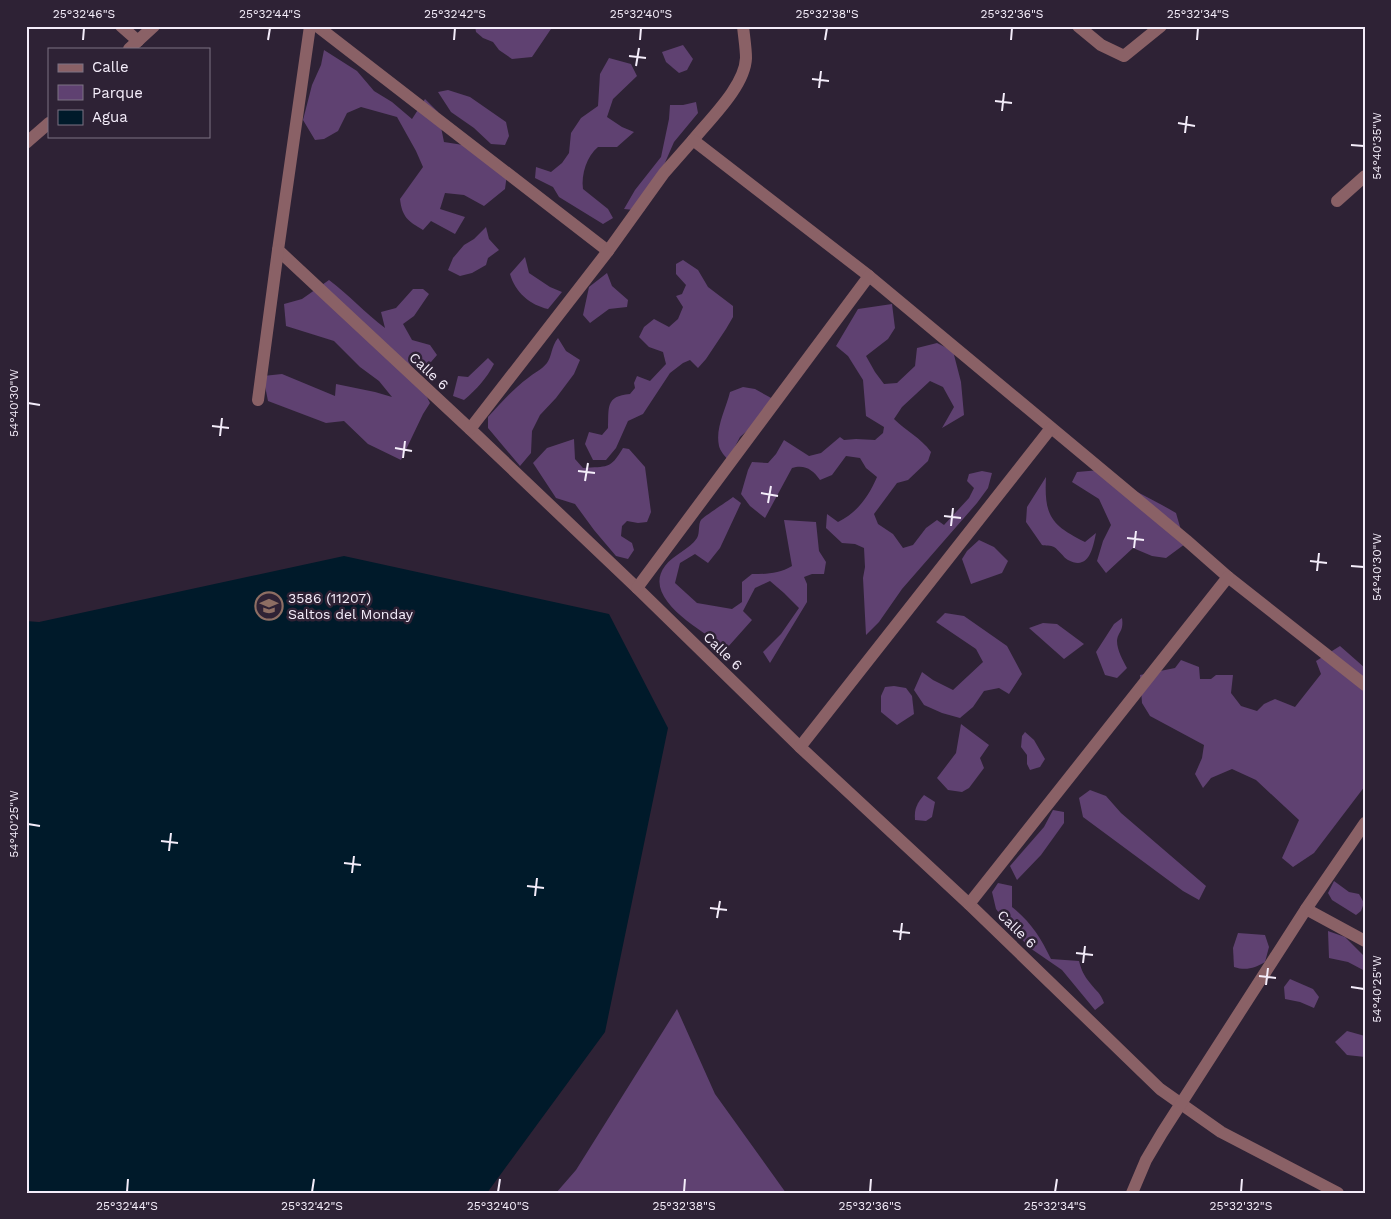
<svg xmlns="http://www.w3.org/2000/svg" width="1391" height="1219" font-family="'Work Sans',sans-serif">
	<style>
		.green { fill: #5f4171 }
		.water { fill: #001a2a }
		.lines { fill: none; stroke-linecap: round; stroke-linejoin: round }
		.minor { stroke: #8a6166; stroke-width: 12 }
		.tertiary { stroke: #8a6166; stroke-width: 12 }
		.ticks { fill: none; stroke: #f4edfa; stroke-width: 2 }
		.labels { text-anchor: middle; stroke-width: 5; stroke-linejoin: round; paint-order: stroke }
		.street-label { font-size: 14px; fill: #f4edfa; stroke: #2e2235 }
		.poi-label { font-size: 14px; fill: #f4edfa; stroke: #2e2235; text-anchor: start }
		.neatline { fill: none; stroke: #f4edfa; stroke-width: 2 }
		.ticks-label { font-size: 12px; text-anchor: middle; fill: #f4edfa }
	</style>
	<rect width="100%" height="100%" fill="#2e2235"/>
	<!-- green -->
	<g class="green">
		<polygon points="475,26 553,26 532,57 512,59 499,50 493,42 483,38 476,32"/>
		<polygon points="683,45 693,59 687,70 679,73 666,62 662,52"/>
		<path d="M324,50L357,71L374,91L392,102L412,119L425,99L438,112L444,142L476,147L507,174L505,189L484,206L464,195L445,193L440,209L465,217L455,234L431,221L423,230C408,221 402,217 400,199L423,167L416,151L397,117L361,107L347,113L338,131L324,139L315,140L303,120L312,85L321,65Z"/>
		<path d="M609,58L631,64L637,76L613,99L607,117L622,127L634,132L617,147H598C587,156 581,174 583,189L608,209L613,218L603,224L559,197L553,187L535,178L536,167L551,172L562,163L569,153L571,133L581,118L598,106L600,74Z"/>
		<polygon points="448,90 470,97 506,122 509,136 505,145 491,144 474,128 451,112 438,92"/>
		<polygon points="696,102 698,113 674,142 644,211 624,209 635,190 661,157 669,119 670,105 683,105"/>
		<polygon points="486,227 489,239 499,250 488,258 486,265 472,273 460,276 448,270 453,258 464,245 474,239"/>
		<path d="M525,257L529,273L550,287L562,292L548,309C530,305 515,292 510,274Z"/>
		<path d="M683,260L698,270L708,287L733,306V317L726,329L706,359L698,368L690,360L683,363L670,373L643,414L628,421L616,448L606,460H593L585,444L589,432L602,435L608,428C609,408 605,396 630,394L635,388L634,383L637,376L650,381L666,364L663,352L649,347L639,337L644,327L654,319L669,327L678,319L683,307L676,296L682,294L686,285L676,274V264Z"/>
		<polygon points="607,273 612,286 628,300 627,307 609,309 590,323 583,315 589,287"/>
		<path d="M329,280C349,295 365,313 385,328L381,312L396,308L413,289H423L429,294L414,316L403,324L412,340L430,345L437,355L425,369L408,360L430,403L423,414L401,460L368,444L344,421L326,423L268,401L263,376L282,374L335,396L336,384L375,392L392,397L379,381L360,367L334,341L286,326L284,304L302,299Z"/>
		<path d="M892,304L895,328L888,339L866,356L875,372L884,384L897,383L915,366L917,348L937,343L953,351L961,382L964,415L942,428L954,407L943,387L930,381L902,407L894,419C906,431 921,438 931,452L928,461L908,480L897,483L874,514L878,524L893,534L903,548L913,545L926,528L937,520L944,525L969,498L974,488L967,481L969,474L982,471L992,473L988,488L977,503L902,589L879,622L866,635L863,578L865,567L864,548L855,544L842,543L826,528L827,514L838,522C857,513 869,496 877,477L866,468L860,458L846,456L832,475L820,480C813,470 805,464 792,468L765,518L750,506L741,494L748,470L752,462L768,463L776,454L784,440L809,456L821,453L840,437L844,440L856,439L875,440L883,433L884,427L866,416L863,380L848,356L836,346L858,309Z"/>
		<path d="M558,338L566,351L580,360L574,374L556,398L540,415L532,431L531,453L520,466L488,428V417C501,403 513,389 528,378C535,372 540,371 547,363C552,356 551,347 558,338Z"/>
		<path d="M488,358L494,364C486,379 477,389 464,400L453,396L458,376L468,377Z"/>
		<path d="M743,387L755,389L773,399L756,423L740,437L728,460C725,456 720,451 719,446C715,428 726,409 730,392Z"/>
		<path d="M574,439L575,459L583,468C607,466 610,470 623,448L629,449L645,467L651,512L647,522L638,523L627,521L622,526L621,536L632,543L634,550L628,559L616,556L594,530L575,504L556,498L533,463L547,448Z"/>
		<path d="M1100,470C1124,487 1151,498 1176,513L1185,544L1166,558L1152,556L1133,548L1106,573L1097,561L1103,541L1111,525L1099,499L1072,482L1077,472Z"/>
		<path d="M1046,477C1044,516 1051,525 1085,542L1096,533C1093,548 1089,571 1068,560C1063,557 1059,550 1054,547C1051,545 1045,546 1042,545L1026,522L1027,507Z"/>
		<path d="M733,497L741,503L720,548L708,563L695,554L680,563L675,583L697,603L732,609L742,602V582L752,574C766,574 779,574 792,566L784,520L816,522L819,551L826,562L824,574H812L804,577L807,584V602L770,663L763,652L781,634L799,608L784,593L770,581L755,588L743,611L752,620L727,648C706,633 640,599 665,566C673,555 690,549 697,538C700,533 698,524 701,520C703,517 728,501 733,497Z"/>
		<polygon points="979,540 994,547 1008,561 1002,573 971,584 962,559 967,551"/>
		<polygon points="945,613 964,616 1007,646 1022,674 1009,694 999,688 984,691 973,707 960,718 942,713 924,705 914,690 922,672 933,680 953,690 983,662 976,649 936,622"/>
		<path d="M1122,618C1124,632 1118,631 1117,641C1117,650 1123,661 1127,668L1117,678L1105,675L1096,652L1114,624Z"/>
		<polygon points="1043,623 1057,624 1084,644 1064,659 1029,628"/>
		<polygon points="1340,646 1365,668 1365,786 1314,853 1293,867 1282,858 1299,820 1256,780 1232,769 1211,778 1203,788 1195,774 1202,758 1204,745 1150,716 1142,703 1140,675 1175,668 1181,660 1199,667 1200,679 1211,679 1216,675 1233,675 1231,693 1241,706 1257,711 1264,704 1275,699 1295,707 1321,674 1316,661"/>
		<polygon points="894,686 906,688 912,696 914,714 897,725 881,712 881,696 885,687"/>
		<polygon points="961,724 989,745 980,758 984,768 969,788 962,792 948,790 937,778 956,753"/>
		<polygon points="1025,732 1034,740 1045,759 1040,767 1030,770 1027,764 1027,755 1021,747 1022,736"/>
		<polygon points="1090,790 1106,796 1121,813 1206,886 1199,900 1183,891 1083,817 1079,798"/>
		<path d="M924,795L935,802L932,817L926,821L915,820C914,809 917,803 924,795Z"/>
		<polygon points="1053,810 1064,812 1064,823 1041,855 1017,880 1010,866 1044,827"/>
		<polygon points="1334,881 1349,892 1359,894 1364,903 1361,911 1356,915 1332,900 1328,893"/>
		<path d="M998,883L1012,886V907C1030,921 1041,938 1051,959L1079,961C1081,969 1084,976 1090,983C1097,992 1100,992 1104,1003L1095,1010L1062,970L1030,948L1010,927L996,909L992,892Z"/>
		<polygon points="1328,931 1345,937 1365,957 1365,971 1348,962 1329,958"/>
		<path d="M1238,933L1265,935L1269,947L1265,962C1255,968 1246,971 1234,967L1233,948Z"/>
		<polygon points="1290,979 1313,989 1319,997 1314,1008 1300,1002 1285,999 1284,987"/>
		<polygon points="677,1009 715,1094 786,1193 556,1193 576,1170"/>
		<polygon points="1347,1031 1365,1036 1365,1057 1347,1055 1335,1042"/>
	</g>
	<!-- water -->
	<polygon class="water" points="344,556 609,614 668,728 605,1032 487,1193 26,1193 26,621 39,622"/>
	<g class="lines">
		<!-- minor -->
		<g class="minor">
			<polyline points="121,26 138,41"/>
			<polyline points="310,26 278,250 470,429 637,588 800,747 969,904 1160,1089 1221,1132 1338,1193"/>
			<polyline points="317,26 608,251"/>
			<polyline points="1078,26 1101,45 1124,56 1161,26"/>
			<path d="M693,140C710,119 745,86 746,58C746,48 744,37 743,26"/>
			<polyline points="1337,201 1365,176"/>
			<polyline points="258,400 278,250"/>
			<polyline points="470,429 608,251 664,173 693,140 869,276 1186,540 1228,577 1365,685"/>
			<polyline points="637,588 869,276"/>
			<polyline points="800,747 1051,428"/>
			<polyline points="969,904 1228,577"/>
			<polyline points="1306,909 1365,941"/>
			<polyline points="1132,1193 1146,1160 1162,1133 1306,909 1365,823"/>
		</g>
		<!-- tertiary -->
		<g class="tertiary">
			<polyline points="129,49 154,26"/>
			<polyline points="26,143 49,123"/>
		</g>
	</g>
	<!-- ticks -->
	<path class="ticks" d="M83,40L84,28M268,40L270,28M454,40L455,28M640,40L641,28M825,40L827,28M1011,40L1012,28M1197,40L1198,28M629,56L646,58M636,66L639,48M812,79L829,81M819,88L821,71M995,101L1012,103M1002,111L1004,93M1178,123L1195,126M1185,133L1187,116M1351,145L1364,146M28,403L40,405M212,426L229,428M220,436L222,418M395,448L412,451M403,458L405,441M578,471L595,473M585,481L588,463M761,493L778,496M768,503L771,486M944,516L961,518M951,526L953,508M1127,538L1144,540M1134,548L1136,531M1310,561L1327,563M1351,566L1364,567M1317,571L1319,553M28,824L40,826M161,841L178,843M169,851L171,833M344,863L361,865M352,873L354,856M527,886L544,888M535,896L537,878M710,908L727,910M717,918L720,901M893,931L910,933M900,940L902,923M1076,953L1093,955M1083,963L1085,946M1259,976L1276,978M1266,985L1268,968M1351,987L1364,989M127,1192L128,1179M312,1192L314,1179M498,1192L500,1179M684,1192L685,1179M870,1192L871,1179M1055,1192L1057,1179M1241,1192L1242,1179"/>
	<!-- icons -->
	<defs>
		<g id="school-ring" transform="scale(1.4375)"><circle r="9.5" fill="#2e2235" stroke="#8d6e63" stroke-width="1.5"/><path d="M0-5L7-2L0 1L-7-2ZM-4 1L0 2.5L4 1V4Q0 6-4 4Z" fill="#8d6e63"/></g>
	</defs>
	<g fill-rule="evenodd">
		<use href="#school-ring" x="269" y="606"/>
	</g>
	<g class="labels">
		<!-- street labels -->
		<g class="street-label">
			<text transform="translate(429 371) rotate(43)" y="5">Calle 6</text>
			<text transform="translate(723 651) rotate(44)" y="5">Calle 6</text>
			<text transform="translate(1017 929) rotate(44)" y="5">Calle 6</text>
		</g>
		<!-- poi labels -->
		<g class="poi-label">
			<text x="288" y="603">3586 (11207)<tspan x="288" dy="16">Saltos del Monday</tspan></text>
		</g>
	</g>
	<!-- border -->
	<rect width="1391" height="1219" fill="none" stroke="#2e2235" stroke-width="55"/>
	<!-- legend -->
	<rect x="48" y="48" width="162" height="90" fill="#2e2235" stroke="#7d7384"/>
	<rect x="58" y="64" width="25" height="8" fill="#8a6166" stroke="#7d7384"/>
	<text x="92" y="72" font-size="15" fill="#f4edfa">Calle</text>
	<rect x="58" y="85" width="25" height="15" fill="#5f4171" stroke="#7d7384"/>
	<text x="92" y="98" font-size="15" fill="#f4edfa">Parque</text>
	<rect x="58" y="110" width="25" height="15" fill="#001a2a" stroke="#7d7384"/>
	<text x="92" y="122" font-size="15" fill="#f4edfa">Agua</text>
	<rect x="28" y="28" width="1336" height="1164" class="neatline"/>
	<g class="ticks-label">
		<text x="84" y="18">25°32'46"S</text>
		<text x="270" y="18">25°32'44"S</text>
		<text x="455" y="18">25°32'42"S</text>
		<text x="641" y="18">25°32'40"S</text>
		<text x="827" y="18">25°32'38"S</text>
		<text x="1012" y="18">25°32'36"S</text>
		<text x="1198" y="18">25°32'34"S</text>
		<text transform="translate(1377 146) rotate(-90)" y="4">54°40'35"W</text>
		<text transform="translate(14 403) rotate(-90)" y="4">54°40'30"W</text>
		<text transform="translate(1377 567) rotate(-90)" y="4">54°40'30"W</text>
		<text transform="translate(14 824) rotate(-90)" y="4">54°40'25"W</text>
		<text transform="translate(1377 989) rotate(-90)" y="4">54°40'25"W</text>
		<text x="127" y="1210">25°32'44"S</text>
		<text x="312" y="1210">25°32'42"S</text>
		<text x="498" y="1210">25°32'40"S</text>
		<text x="684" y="1210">25°32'38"S</text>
		<text x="870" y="1210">25°32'36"S</text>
		<text x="1055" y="1210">25°32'34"S</text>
		<text x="1241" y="1210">25°32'32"S</text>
	</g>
</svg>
